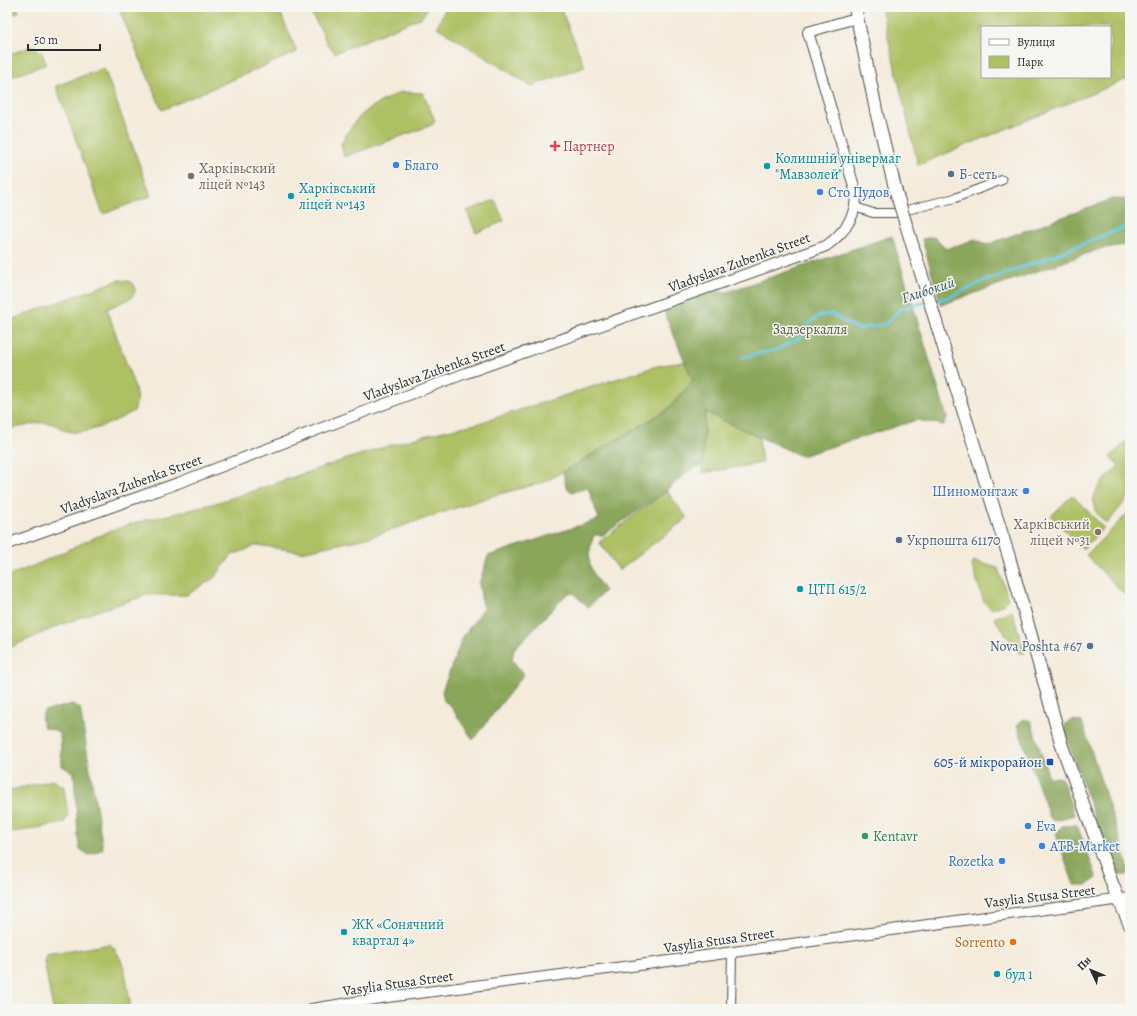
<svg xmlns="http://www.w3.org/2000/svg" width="1137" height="1016" font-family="Alegreya,serif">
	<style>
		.green { fill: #adc064; stroke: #6c7648; fill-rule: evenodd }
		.forest { fill: #8aa65a; stroke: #5a6842 }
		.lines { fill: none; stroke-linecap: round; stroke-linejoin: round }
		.stream { stroke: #5ec6db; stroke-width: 3 }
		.minor-casing { stroke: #494845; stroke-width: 10 }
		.tertiary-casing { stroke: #494845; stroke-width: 12 }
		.secondary-casing { stroke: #494845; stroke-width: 14 }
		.minor { stroke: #fff; stroke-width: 8 }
		.tertiary { stroke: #fff; stroke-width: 10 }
		.secondary { stroke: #fff; stroke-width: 12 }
		.secondary-bridge-casing { stroke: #494845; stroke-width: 14; stroke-linecap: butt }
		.secondary-bridge { stroke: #fff; stroke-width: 12 }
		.health-dot { fill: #e0444e; stroke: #f6f6f2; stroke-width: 1.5 }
		.shop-dot { fill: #3f7fe0; stroke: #f6f6f2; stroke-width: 1.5 }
		.culture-dot { fill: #0f9aa8; stroke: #f6f6f2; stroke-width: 1.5 }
		.service-dot { fill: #5c6f8a; stroke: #f6f6f2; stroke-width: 1.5 }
		.education-dot { fill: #8d6e63; stroke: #f6f6f2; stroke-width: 1.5 }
		.transit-dot { fill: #1a4fb4; stroke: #f6f6f2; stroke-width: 1.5 }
		.leisure-dot { fill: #2e9e5b; stroke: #f6f6f2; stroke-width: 1.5 }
		.food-dot { fill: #e8710a; stroke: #f6f6f2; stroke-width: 1.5 }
		.labels { text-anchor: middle; stroke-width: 3; stroke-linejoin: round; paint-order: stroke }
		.health-label { font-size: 14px; fill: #be3a42; stroke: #f6f6f2; text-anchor: start }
		.culture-label { font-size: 14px; fill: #0d838f; stroke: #f6f6f2; text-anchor: start }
		.shop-label { font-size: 14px; fill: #366cbe; stroke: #f6f6f2; text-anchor: start }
		.education-label { font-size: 14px; fill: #785e54; stroke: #f6f6f2; text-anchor: start }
		.service-label { font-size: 14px; fill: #4e5e75; stroke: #f6f6f2; text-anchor: start }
		.street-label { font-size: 14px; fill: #2b2b2b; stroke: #f6f6f2 }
		.park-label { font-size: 14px; fill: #52583c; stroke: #f6f6f2 }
		.transit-label { font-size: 14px; fill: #164399; stroke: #f6f6f2; text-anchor: end }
		.leisure-label { font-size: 14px; fill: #27864d; stroke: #f6f6f2; text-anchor: start }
		.food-label { font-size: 14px; fill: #c56008; stroke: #f6f6f2; text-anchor: end }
		.water-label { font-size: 15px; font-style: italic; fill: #3a5a60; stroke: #f6f6f2 }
	</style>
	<rect width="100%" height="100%" fill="#f6f6f2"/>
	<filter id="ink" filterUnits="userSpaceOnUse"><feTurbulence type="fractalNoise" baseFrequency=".025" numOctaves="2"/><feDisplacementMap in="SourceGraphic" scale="8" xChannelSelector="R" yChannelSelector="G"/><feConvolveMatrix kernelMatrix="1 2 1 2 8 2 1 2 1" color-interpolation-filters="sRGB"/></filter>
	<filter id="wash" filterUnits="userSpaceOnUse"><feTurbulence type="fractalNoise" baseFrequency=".012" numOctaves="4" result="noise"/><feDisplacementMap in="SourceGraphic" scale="16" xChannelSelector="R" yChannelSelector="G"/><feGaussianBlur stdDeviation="0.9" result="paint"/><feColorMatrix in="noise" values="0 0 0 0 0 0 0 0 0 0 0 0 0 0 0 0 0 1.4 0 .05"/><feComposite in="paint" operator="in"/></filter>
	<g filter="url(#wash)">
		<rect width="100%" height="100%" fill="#f4ebdb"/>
		<!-- green -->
		<g class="green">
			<polygon points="7,7 17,7 19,12 7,17"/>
			<polygon points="118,7 278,7 297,52 162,110"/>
			<polygon points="307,7 426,7 426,11 422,17 335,53 327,44 321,30"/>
			<polygon points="446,7 560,7 585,67 531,86 437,27"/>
			<path d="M881,7H1130V78L918,165ZM982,27H1110V77H982Z"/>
			<path d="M33,46C41,51 45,55 45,65L7,78V55Z"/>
			<polygon points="104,68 151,196 103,214 56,86"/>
			<path d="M401,92L423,93L435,121L432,125L344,157L341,144C359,111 368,108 401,92Z"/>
			<polygon points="495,200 504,221 476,233 467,211"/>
			<path d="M119,280L129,281L135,286V292L131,298L107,309L135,388L137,401L134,411C118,420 85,437 67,431C62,430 58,425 53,424C39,420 26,427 13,428L7,417V321Z"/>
			<path d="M707,358L693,381L667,410L545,482L495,495L367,538L301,552L258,545L232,555L214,578L187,595H148L100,610L58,626L7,649V576C43,564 75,545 110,531C141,519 179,514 212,504C300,477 386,441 476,424L657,366Z"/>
			<polygon points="705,412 759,437 762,463 702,473"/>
			<path d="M1130,437V495L1107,524C1103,520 1097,515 1095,510C1088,491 1108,477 1119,465L1110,457Z"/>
			<polygon points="667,491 687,518 619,570 599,542"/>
			<polygon points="1072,495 1104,528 1083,549 1051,516"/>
			<polygon points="1128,513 1130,516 1130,600 1086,555"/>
			<polygon points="974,561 998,568 1008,598 1004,604 991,609 984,602 972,566"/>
			<polygon points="1012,610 1025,654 1019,653 994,618"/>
			<polygon points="53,780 64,787 68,816 64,823 10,833 7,831 7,791"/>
			<path d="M110,944C127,960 127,987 131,1009H53L44,961L46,955Z"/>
		</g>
		<!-- forest -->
		<g class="forest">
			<polygon points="1112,199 1130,200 1130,244 1100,249 941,305 922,239 934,237 946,249 976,239 986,245"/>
			<path d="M892,236L947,418L944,425L917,420L801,456L705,412L703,465L687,472L666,491L603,535H594C585,562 589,569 605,591L588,607L573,593L567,594L514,649L512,660L524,674L473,740L450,705L444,701L442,691L463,637L483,609L479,584L488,556L599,519L588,488L572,492L566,487L563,472L667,410L693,381L661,304L708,288L727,292Z"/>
			<polygon points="73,704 80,708 103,849 89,855 80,849 78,837 74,773 62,766 60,735 54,730 44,728 41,719 44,711"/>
			<polygon points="1023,719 1031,721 1049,778 1059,777 1062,779 1074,815 1053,821 1049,816 1017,725"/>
			<polygon points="1073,720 1082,722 1125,855 1129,871 1127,875 1120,875 1113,870 1064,730 1066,723"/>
			<polygon points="1077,825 1097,878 1087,885 1074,885 1056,834 1062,826"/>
		</g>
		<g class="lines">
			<!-- stream -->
			<g class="stream">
				<polyline points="932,301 950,297 984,281 1034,263 1130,225"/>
				<polyline points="743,357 776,350 801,337 810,322 819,316 832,314 841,320 860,329 885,324 902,308 927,302"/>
			</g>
		</g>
	</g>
	<g filter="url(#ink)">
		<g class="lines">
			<!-- minor casing -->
			<g class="minor-casing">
				<g id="minor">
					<polyline points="855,207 873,213 895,213 955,198 1002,180"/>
					<polyline points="731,1009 732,952"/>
				</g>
			</g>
			<!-- tertiary casing -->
			<g class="tertiary-casing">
				<g id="tertiary">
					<path d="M7,544L178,483L466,373L826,246C844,233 857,216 856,193L808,32L856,18"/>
					<polyline points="312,1009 387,997 647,964 956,921 1130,898"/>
				</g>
			</g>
			<!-- secondary casing -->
			<g class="secondary-casing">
				<g id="secondary">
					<polyline points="855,7 877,115 896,192"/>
					<polyline points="964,413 1009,557 1062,746 1113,886 1130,925"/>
				</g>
			</g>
			<!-- minor -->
			<use href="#minor" class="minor"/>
			<!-- tertiary -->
			<use href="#tertiary" class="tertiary"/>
			<!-- secondary -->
			<use href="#secondary" class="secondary"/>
			<!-- secondary-bridge casing -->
			<g class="secondary-bridge-casing">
				<polyline id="secondary-bridge" points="896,192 964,413"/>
			</g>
			<!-- secondary-bridge -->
			<use href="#secondary-bridge" class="secondary-bridge"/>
		</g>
	</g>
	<!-- markers -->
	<path class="health-dot" d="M553 140h4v4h4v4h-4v4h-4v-4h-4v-4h4z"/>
	<g class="shop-dot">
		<circle cx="396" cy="165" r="4"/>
		<circle cx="820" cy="192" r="4"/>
		<circle cx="1026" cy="491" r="4"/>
		<circle cx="1028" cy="826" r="4"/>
		<circle cx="1042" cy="846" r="4"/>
		<circle cx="1002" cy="861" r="4"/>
	</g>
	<g class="culture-dot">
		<circle cx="767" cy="166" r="4"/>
		<circle cx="291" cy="196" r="4"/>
		<circle cx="800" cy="589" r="4"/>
		<circle cx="344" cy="932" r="4"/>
		<circle cx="997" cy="974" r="4"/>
	</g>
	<g class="service-dot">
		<circle cx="951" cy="174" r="4"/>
		<circle cx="899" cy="540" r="4"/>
		<circle cx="1090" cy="646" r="4"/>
	</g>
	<g class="education-dot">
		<circle cx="191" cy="176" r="4"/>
		<circle cx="1098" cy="532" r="4"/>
	</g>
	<rect class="transit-dot" x="1046" y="758" width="8" height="8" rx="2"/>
	<circle class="leisure-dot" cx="865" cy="836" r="4"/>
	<circle class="food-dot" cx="1013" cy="942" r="4"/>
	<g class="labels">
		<!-- health labels -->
		<g class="health-label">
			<text x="563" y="151">Партнер</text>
		</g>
		<!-- culture labels -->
		<g class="culture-label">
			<text x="775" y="163">Колишній універмаг<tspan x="775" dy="16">"Мавзолей"</tspan></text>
			<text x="299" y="193">Харківський<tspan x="299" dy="16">ліцей №143</tspan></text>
			<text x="808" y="594">ЦТП 615/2</text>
			<text x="352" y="929">ЖК «Сонячний<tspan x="352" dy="16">квартал 4»</tspan></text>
			<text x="1005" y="979">буд 1</text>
		</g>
		<!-- shop labels -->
		<g class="shop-label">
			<text x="404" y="170">Благо</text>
			<text x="828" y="197">Сто Пудов</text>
			<text x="1018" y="496" text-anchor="end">Шиномонтаж</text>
			<text x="1036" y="831">Eva</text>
			<text x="1050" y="851">ATB-Market</text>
			<text x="994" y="866" text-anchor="end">Rozetka</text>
		</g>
		<!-- education labels -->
		<g class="education-label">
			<text x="199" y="173">Харківьский<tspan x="199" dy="16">ліцей №143</tspan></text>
			<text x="1090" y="529" text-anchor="end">Харківський<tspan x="1090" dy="16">ліцей №31</tspan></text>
		</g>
		<!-- service labels -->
		<g class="service-label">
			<text x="959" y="179">Б-сеть</text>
			<text x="907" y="545">Укрпошта 61170</text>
			<text x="1082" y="651" text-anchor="end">Nova Poshta #67</text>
		</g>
		<!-- street labels -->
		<g class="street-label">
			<text transform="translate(739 262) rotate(-20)" y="5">Vladyslava Zubenka Street</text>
			<text transform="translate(434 371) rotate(-20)" y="5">Vladyslava Zubenka Street</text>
			<text transform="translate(131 484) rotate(-20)" y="5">Vladyslava Zubenka Street</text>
			<text transform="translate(1040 896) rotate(-7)" y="5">Vasylia Stusa Street</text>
			<text transform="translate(719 940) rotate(-8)" y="5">Vasylia Stusa Street</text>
			<text transform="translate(398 983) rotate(-8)" y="5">Vasylia Stusa Street</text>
		</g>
		<!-- park labels -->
		<g class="park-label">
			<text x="810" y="334">Задзеркалля</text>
		</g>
		<!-- transit labels -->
		<g class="transit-label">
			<text x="1042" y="767">605-й мікрорайон</text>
		</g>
		<!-- leisure labels -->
		<g class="leisure-label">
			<text x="873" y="841">Kentavr</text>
		</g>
		<!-- food labels -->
		<g class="food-label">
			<text x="1005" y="947">Sorrento</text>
		</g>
		<!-- water labels -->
		<g class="water-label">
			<text transform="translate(928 290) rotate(-18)" y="5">Глибокий</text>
		</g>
	</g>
	<!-- margin -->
	<rect width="1137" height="1016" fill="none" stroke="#f6f6f2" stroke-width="24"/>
	<!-- legend -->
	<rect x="981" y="26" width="130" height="52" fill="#f6f6f2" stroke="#a5a5a2"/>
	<rect x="989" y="39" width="20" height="6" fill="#ffffff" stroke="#a5a5a2"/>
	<text x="1017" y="46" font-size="12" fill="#2b2b2b">Вулиця</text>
	<rect x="989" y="56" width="20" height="12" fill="#adc064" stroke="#a5a5a2"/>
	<text x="1017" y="66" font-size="12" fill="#2b2b2b">Парк</text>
	<!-- north arrow -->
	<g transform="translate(1091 970) rotate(314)" stroke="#f6f6f2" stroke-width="3" paint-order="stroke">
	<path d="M0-3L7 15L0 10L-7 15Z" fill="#2b2b2b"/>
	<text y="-6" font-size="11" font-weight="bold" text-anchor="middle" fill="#2b2b2b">Пн</text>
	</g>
	<!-- scale -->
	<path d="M28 44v6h72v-6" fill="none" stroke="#2b2b2b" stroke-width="2"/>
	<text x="34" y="44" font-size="12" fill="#2b2b2b" stroke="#f6f6f2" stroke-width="3" paint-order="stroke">50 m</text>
</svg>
